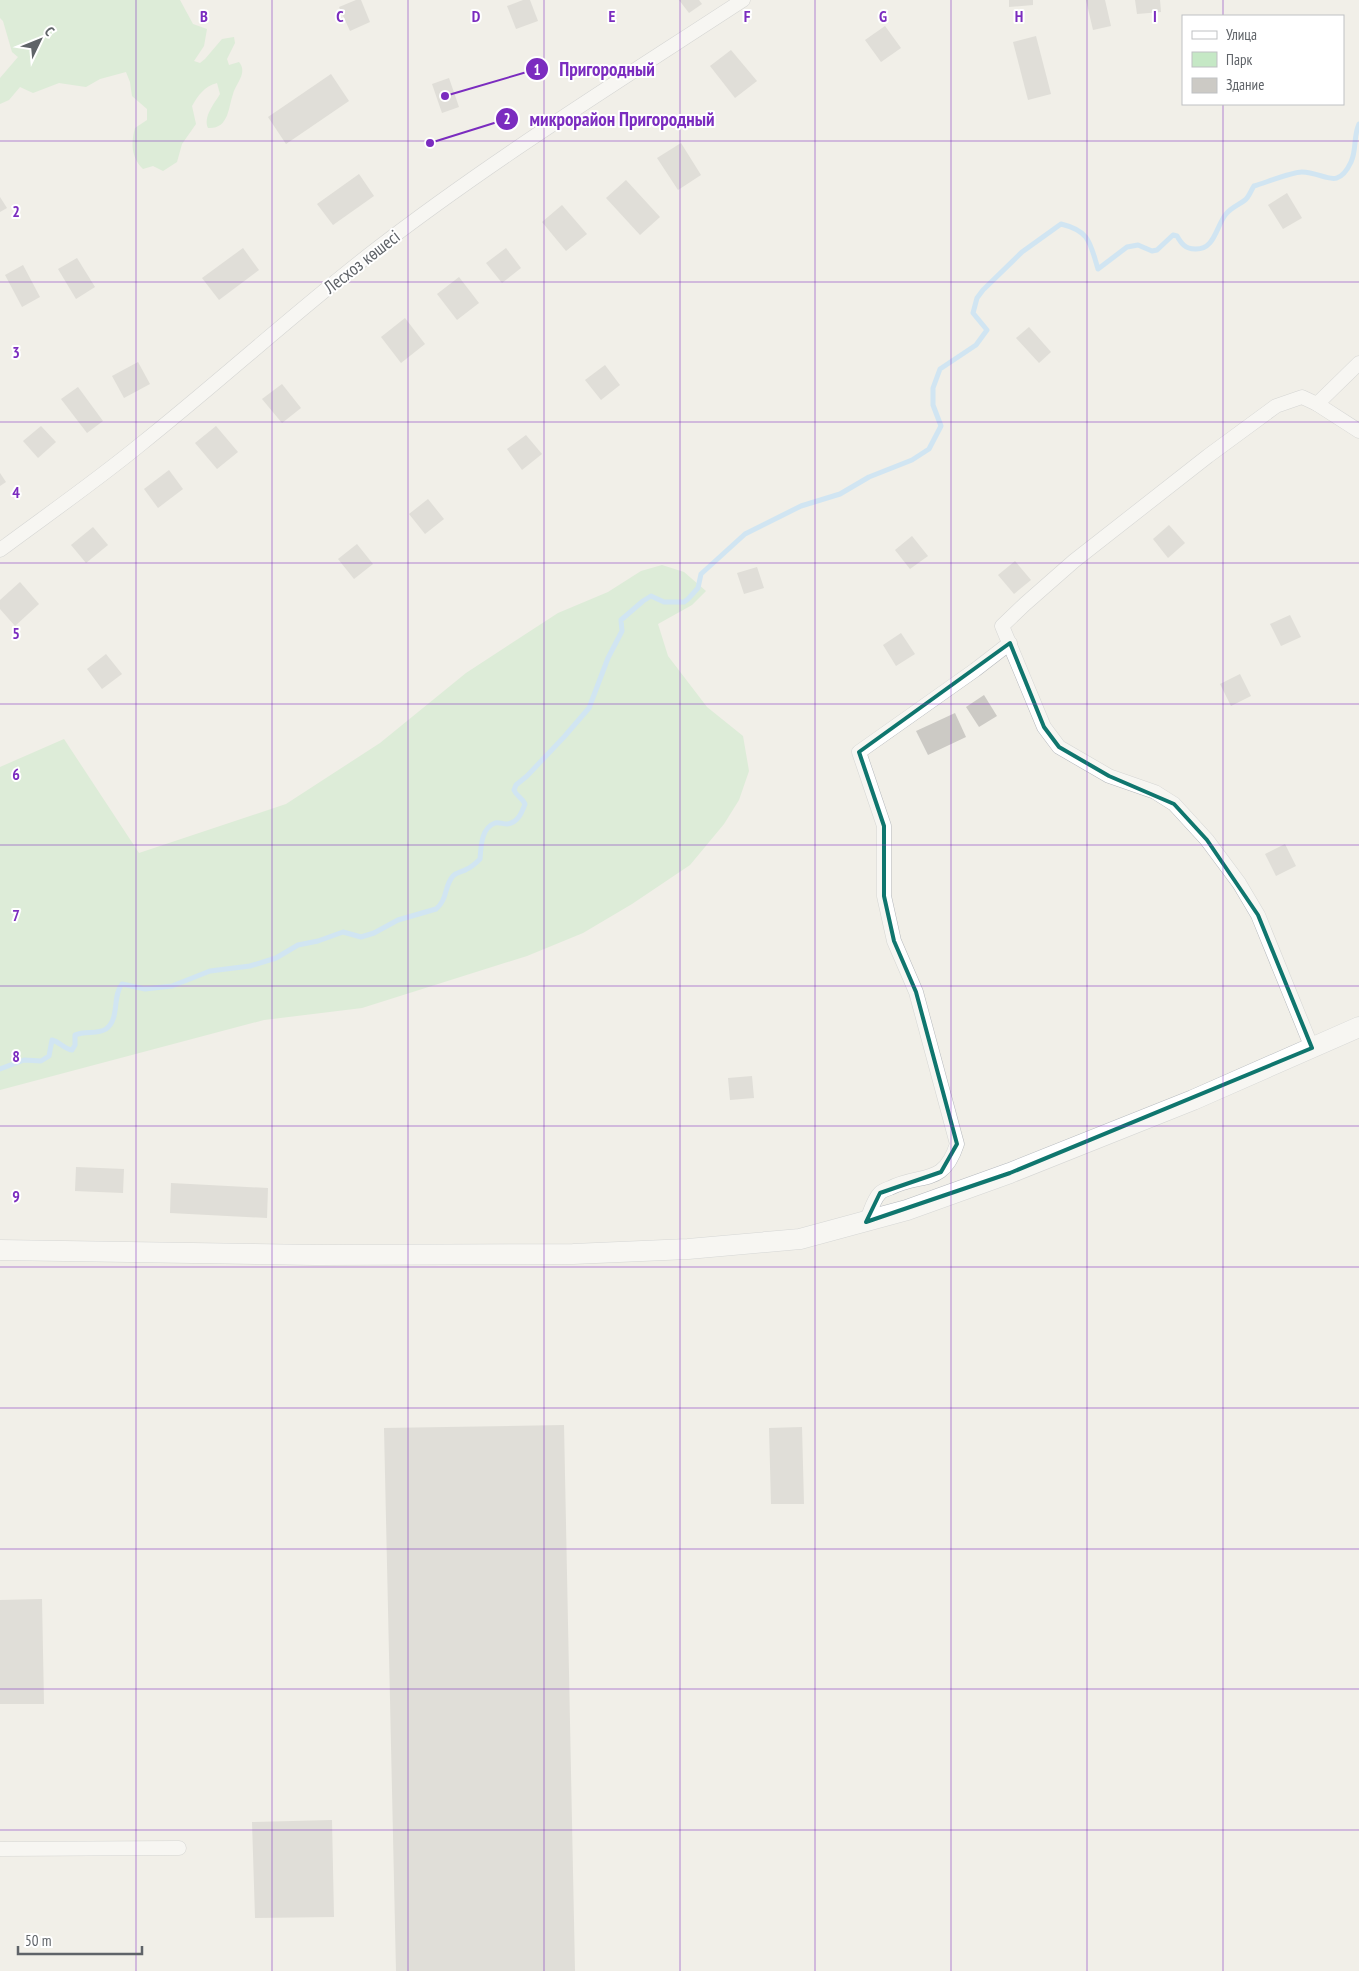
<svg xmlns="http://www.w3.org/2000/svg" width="1359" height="1971" font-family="'PT Sans Narrow',sans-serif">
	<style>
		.green { fill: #c5e8c5 }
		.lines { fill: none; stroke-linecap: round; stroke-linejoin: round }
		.stream { stroke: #aadaff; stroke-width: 5 }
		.building { fill: #cccac5 }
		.street-casing { stroke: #b5b8bc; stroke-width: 15 }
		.secondary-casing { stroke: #b6babf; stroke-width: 21 }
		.street { stroke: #fff; stroke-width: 14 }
		.secondary { stroke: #fff; stroke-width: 20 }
		.marked { fill: none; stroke: #0f766e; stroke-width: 4; stroke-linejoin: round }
		.grid { fill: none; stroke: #7b2cbf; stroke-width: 1; stroke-opacity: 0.55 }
		.labels { text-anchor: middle; stroke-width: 4; stroke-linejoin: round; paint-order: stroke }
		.street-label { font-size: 18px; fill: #5f6368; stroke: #fff }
		.grid-label { font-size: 16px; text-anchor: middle; font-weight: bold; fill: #7b2cbf; stroke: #fff; stroke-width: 4; stroke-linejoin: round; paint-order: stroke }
		.leader { fill: none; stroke: #7b2cbf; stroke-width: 2 }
		.callout-dot { fill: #7b2cbf; stroke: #fff; stroke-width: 2 }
		.mark-label { font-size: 15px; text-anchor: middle; font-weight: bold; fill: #fff }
		.callout-label { font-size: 19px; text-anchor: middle; font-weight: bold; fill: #7b2cbf; stroke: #fff; stroke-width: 4; stroke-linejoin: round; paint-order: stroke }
	</style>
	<rect width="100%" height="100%" fill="#f1efe8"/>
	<!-- green -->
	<g class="green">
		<path d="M0,0H180L193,24L207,29L204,46L194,61L200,63L205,59L222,39L234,37L235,43L227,59L229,65L239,62C248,73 236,83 233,94C228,108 229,129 208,128C203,117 214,104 220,94L217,83C204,86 198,96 192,106L196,124L182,144L177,162L163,171L153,166L143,169C131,157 131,143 135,128L147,120V109L132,96L130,82L126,72L100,79L86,87L59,83L33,93L20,87L9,100L0,104V78L18,57L12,52L3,21L0,18Z"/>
		<polygon points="662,565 684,572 706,591 692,605 658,624 668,656 707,707 743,736 749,771 739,800 724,824 690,865 632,904 583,933 527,956 362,1008 264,1020 0,1090 0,767 64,739 139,853 286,804 380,743 466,673 558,613 608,592 641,571"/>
	</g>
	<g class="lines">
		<!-- stream -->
		<path class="stream" d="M0,1069L24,1060L41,1061L49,1056L52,1040C60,1042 64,1049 72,1050L75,1045V1035C85,1030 97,1035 106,1029C120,1019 112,996 122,984L145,989L172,986L210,971L250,966L276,958L298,945L318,941L343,932L361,937L374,933L398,920L436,909C448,899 444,886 453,876C457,872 462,872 467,869C472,867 476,863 480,859C481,847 481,828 495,823C499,822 503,824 507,824C518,823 522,812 525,804C522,797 516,796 514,790L516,785L527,776L564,737L589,708L608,658L622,631L621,620L643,601L651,596L664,602H684L688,599L698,588L701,574L745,534L801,506L840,494L869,477L912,460L929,449L941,426L933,405V388L940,369L976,345L987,330L973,313L977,298L983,290L1022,252L1061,224C1090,231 1090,243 1098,269L1127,247L1138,245L1152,251L1157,250L1173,235L1177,236C1181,243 1185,249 1195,249C1215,250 1216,226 1226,214C1232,207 1239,205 1245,200C1249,197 1251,190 1254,186C1265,183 1291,172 1302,172C1324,172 1337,192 1351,162C1357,149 1353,137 1359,124"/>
	</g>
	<!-- building -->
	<g class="building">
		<polygon points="356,0 361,0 370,22 350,31 339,7"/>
		<polygon points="523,0 530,0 538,21 516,29 507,6"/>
		<polygon points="679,0 699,0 702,4 689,13"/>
		<polygon points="1009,0 1033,0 1033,5 1009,7"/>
		<polygon points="1086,0 1105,0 1111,26 1093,30"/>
		<polygon points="1135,0 1160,0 1161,12 1137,14"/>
		<polygon points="885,26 901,48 881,62 865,40"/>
		<polygon points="1036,36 1051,94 1028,100 1013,42"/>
		<polygon points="731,50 757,81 735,98 710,66"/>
		<polygon points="331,74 349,101 286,144 268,117"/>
		<polygon points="449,78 459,107 442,113 432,84"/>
		<polygon points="681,143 701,175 678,190 657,158"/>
		<polygon points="359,174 374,196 333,225 317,204"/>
		<polygon points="626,180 660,217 640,235 606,198"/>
		<polygon points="1287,193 1302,218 1283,229 1268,205"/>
		<polygon points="0,197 7,208 0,212"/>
		<polygon points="562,205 587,234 566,251 542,222"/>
		<polygon points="243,248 259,270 219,300 202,278"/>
		<polygon points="506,248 521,268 502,283 486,263"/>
		<polygon points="77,258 95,287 76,299 58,269"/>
		<polygon points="23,265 40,297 22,307 5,275"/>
		<polygon points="459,277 479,303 457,320 437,294"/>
		<polygon points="405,318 425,344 401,363 381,337"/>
		<polygon points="1029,327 1051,352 1039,363 1016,338"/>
		<polygon points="138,362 150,384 124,398 112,376"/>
		<polygon points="605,365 620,385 601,400 585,380"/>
		<polygon points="282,384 301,408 282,423 262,399"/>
		<polygon points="78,387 103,421 87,433 61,399"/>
		<polygon points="41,426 56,442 38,458 23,441"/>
		<polygon points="216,426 238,452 217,469 195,443"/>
		<polygon points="526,435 542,454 522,470 507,449"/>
		<polygon points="169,470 183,489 158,508 144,489"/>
		<polygon points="0,473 6,482 0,486"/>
		<polygon points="428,499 444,519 425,534 409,514"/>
		<polygon points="1169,525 1185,543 1168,558 1153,539"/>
		<polygon points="93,527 108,545 86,563 71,545"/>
		<polygon points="912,536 928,556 910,569 895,550"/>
		<polygon points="357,544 373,564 354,579 338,559"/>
		<polygon points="1015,561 1031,580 1014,594 998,575"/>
		<polygon points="757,567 764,588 744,594 737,573"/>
		<polygon points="20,582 39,604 15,626 0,609 0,600"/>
		<polygon points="1290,615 1301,637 1281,646 1270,624"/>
		<polygon points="901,633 915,654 896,666 883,645"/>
		<polygon points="106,654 122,674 102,689 87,669"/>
		<polygon points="1240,674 1251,696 1231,706 1220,684"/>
		<polygon points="984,695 997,716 979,727 966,707"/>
		<polygon points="955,713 966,737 928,755 916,731"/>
		<polygon points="1285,844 1296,866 1276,876 1265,854"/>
		<polygon points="752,1076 754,1098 730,1100 728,1078"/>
		<polygon points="76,1167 124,1169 123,1193 75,1191"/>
		<polygon points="171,1183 268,1188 267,1218 170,1213"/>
		<polygon points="564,1425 575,1971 396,1971 384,1428"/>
		<polygon points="802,1427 804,1504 771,1504 769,1428"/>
		<polygon points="42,1599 44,1704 0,1704 0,1600"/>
		<polygon points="332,1820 334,1917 255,1918 252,1822"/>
	</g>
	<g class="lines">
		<!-- street casing -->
		<g class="street-casing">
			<g id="street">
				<polyline points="1317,404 1359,363"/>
				<path d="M0,550C47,515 96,481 141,444C220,381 294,313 374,251C492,160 619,81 743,0"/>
				<polyline points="1312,1048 1258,915 1239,883 1207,840 1174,804 1155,792 1109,776 1059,747 1044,727 1002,626 1025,604 1074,561 1208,456 1276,406 1302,397 1317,404 1359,431"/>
				<path d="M866,1222C870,1213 873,1200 880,1193C882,1191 887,1189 890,1188C922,1172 943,1187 957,1144L916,992L894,941L884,896V826L859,752L975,670L1010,643"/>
				<polyline points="0,1849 179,1848"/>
			</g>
		</g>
		<!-- secondary casing -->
		<g class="secondary-casing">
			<polyline id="secondary" points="0,1250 316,1255 573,1254 688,1249 800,1239 907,1210 1010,1173 1193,1100 1359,1027"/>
		</g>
		<!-- street -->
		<use href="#street" class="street"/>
		<!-- secondary -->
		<use href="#secondary" class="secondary"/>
	</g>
	<!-- marked area -->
	<path d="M0 0H1359V1971H0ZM1010,643L1044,727L1059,747L1109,776L1174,804L1207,840L1258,915L1312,1048L1010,1173L866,1222L880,1193L941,1172L957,1144L916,992L894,941L884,896V826L859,752Z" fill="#f1efe8" fill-opacity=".55" fill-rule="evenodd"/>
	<path class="marked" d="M1010,643L1044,727L1059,747L1109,776L1174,804L1207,840L1258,915L1312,1048L1010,1173L866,1222L880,1193L941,1172L957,1144L916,992L894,941L884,896V826L859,752Z"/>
	<!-- grid -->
	<path class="grid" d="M136,0V1971M272,0V1971M408,0V1971M544,0V1971M680,0V1971M815,0V1971M951,0V1971M1087,0V1971M1223,0V16M1223,104V1971M0,141H1359M0,282H1359M0,422H1359M0,563H1359M0,704H1359M0,845H1359M0,986H1359M0,1126H1359M0,1267H1359M0,1408H1359M0,1549H1359M0,1689H1359M0,1830H1359"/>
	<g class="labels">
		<!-- street labels -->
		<g class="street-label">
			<text transform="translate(362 262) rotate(-38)" y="6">Лесхоз көшесі</text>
		</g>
	</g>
	<g class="grid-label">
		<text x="204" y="22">B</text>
		<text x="340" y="22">C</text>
		<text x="476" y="22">D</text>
		<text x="612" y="22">E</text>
		<text x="747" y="22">F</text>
		<text x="883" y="22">G</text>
		<text x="1019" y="22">H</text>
		<text x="1155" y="22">I</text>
		<text x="16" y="217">2</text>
		<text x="16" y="358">3</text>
		<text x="16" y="498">4</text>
		<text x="16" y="639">5</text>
		<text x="16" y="780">6</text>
		<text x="16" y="921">7</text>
		<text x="16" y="1062">8</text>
		<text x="16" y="1202">9</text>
	</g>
	<!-- callouts -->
	<path class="leader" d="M445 96L537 69M430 143L507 119"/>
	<g class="callout-dot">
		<circle cx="445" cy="96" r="5"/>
		<circle cx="430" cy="143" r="5"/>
		<circle cx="537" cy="69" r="12"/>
		<circle cx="507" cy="119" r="12"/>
	</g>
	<g class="mark-label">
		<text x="537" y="75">1</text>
		<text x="507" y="124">2</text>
	</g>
	<g class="callout-label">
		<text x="607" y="76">Пригородный</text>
		<text x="622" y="126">микрорайон Пригородный</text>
	</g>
	<!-- legend -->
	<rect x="1182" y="15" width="162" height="90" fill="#ffffff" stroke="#bfc1c3"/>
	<rect x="1192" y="31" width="25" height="8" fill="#ffffff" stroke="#bfc1c3"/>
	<text x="1226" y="40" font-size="15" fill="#5f6368">Улица</text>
	<rect x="1192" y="52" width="25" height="15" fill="#c5e8c5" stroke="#bfc1c3"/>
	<text x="1226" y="65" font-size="15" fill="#5f6368">Парк</text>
	<rect x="1192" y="78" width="25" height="15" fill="#cccac5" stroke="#bfc1c3"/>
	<text x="1226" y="90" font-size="15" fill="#5f6368">Здание</text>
	<!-- north arrow -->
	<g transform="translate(40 40) rotate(47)" stroke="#ffffff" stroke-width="4" paint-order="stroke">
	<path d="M0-4L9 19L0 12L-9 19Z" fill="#5f6368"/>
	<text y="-8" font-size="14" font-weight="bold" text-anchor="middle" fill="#5f6368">С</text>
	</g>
	<!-- scale -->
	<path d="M18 1946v8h124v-8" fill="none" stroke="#5f6368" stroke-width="2.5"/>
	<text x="25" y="1946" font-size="15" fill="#5f6368" stroke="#ffffff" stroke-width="4" paint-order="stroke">50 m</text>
</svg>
